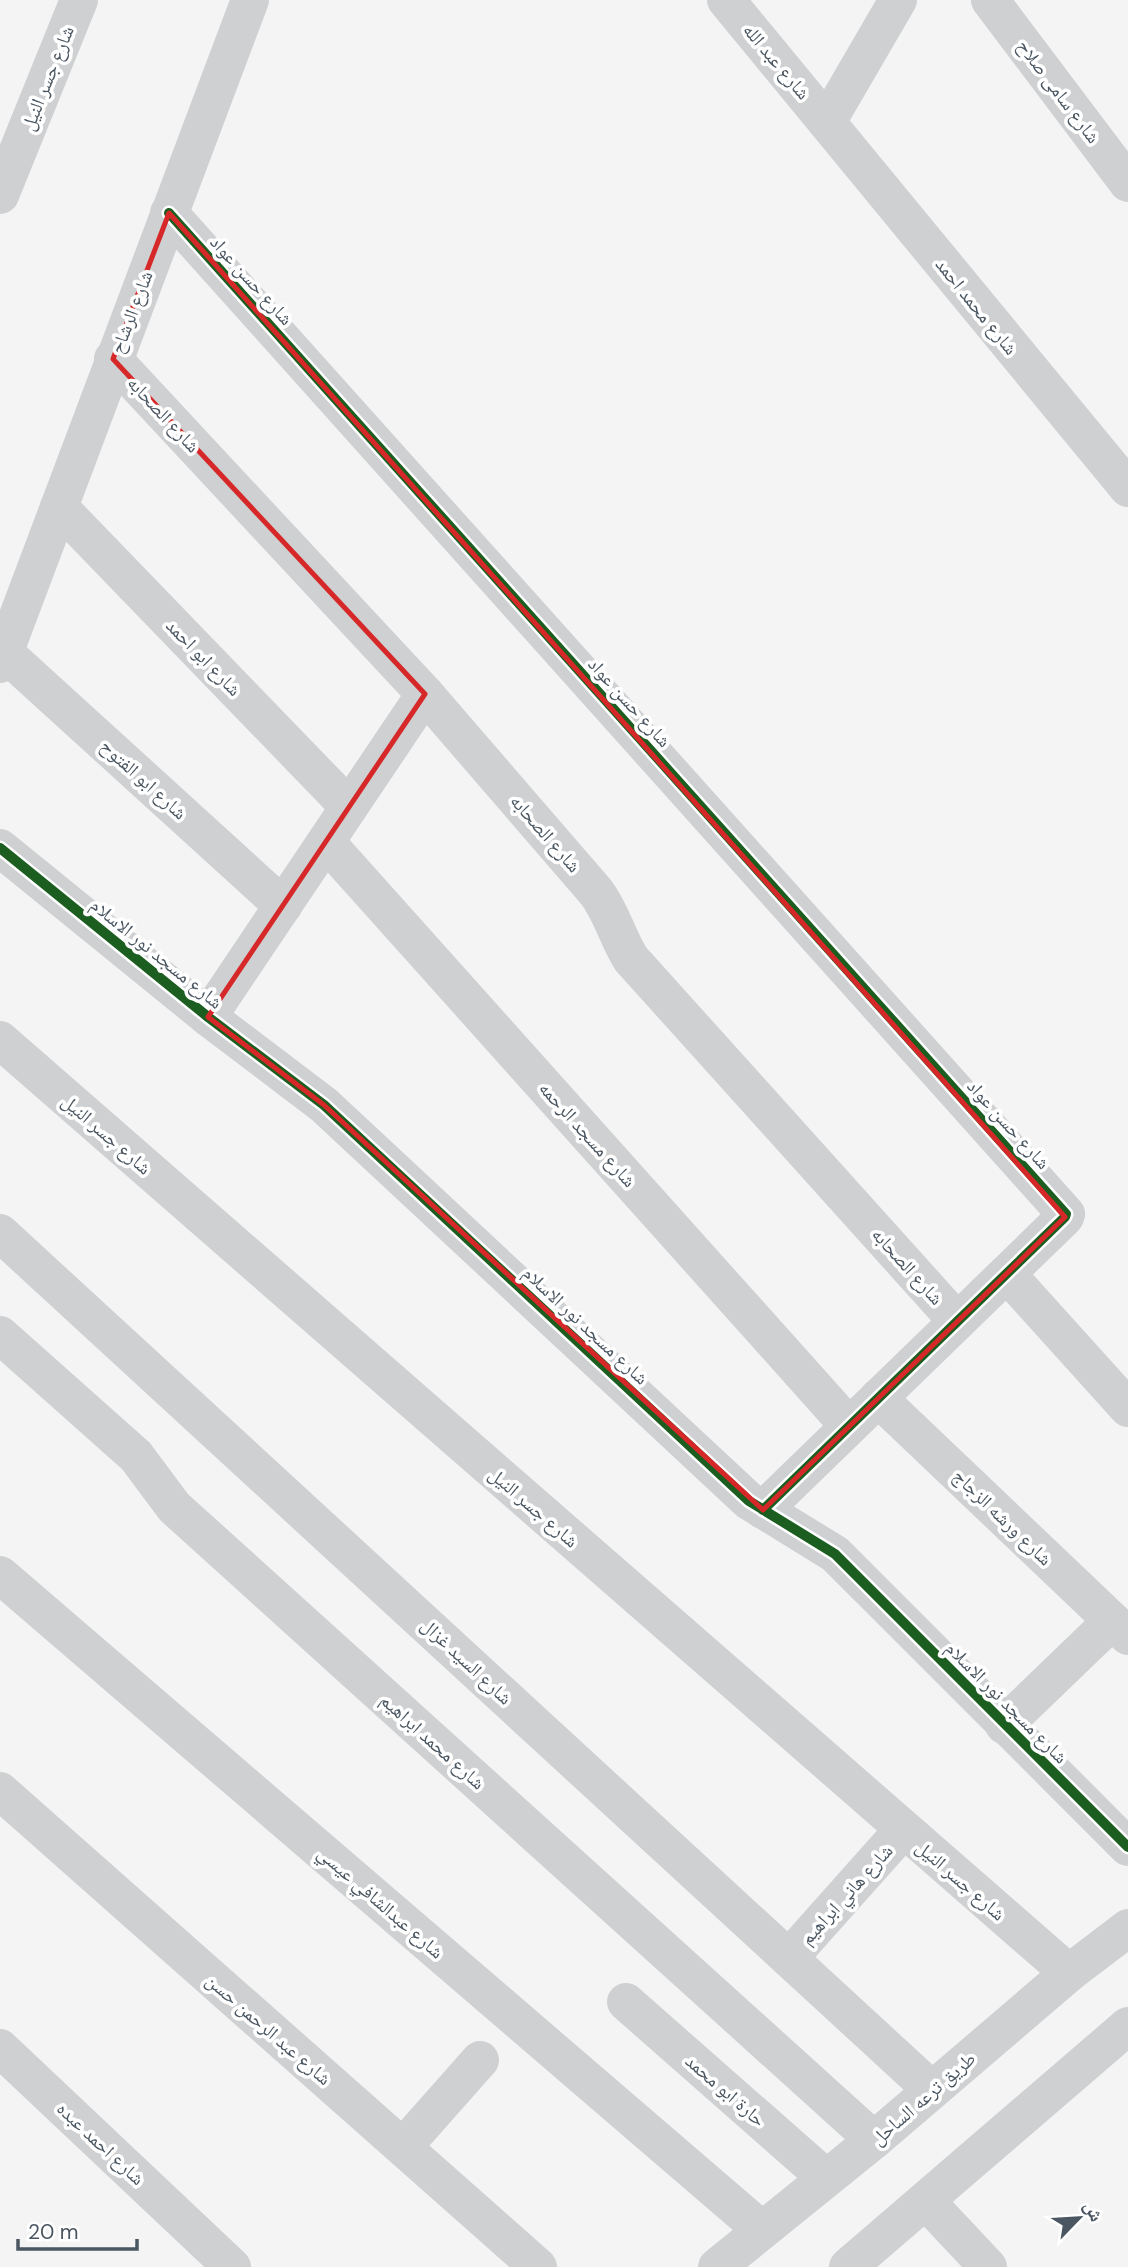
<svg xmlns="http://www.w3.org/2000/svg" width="1128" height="2267" font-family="'DM Sans','Noto Naskh Arabic',sans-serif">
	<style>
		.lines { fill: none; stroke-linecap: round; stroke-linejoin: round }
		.minor { stroke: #ced0d2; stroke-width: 38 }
		.cycleway-casing { stroke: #fff; stroke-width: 15 }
		.cycleway { stroke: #1b5e20; stroke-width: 10 }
		.marked { fill: none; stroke: #d62828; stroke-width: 5; stroke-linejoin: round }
		.labels { text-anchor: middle; stroke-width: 7; stroke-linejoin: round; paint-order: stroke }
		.street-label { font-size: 19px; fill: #4a5661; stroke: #fff }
	</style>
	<rect width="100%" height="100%" fill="#f4f4f4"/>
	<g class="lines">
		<!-- minor -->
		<g class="minor">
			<polyline points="726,0 1128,488"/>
			<polyline points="990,0 1128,183"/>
			<polyline points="827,122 898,0"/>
			<polyline points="0,195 79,0"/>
			<polyline points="169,213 1066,1214 1065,1217 763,1510"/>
			<path d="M113,359L425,694L596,892C612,913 617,937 631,959L957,1321"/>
			<polyline points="59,507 349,807"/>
			<polyline points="5,653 283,906"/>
			<polyline points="0,664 250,0"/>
			<polyline points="326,842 849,1426"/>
			<polyline points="0,848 208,1017 324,1105 749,1501 835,1554 1128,1847"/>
			<polyline points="208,1017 425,694"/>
			<polyline points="0,1040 1069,1973"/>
			<polyline points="0,1233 932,2090"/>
			<polyline points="1007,1274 1128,1408"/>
			<polyline points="0,1335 136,1456 174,1507 874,2140"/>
			<polyline points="878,1398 1128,1636"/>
			<polyline points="0,1575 762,2230"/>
			<polyline points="1004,1725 1112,1621"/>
			<polyline points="0,1791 538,2267"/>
			<polyline points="789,1958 903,1830"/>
			<polyline points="626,2002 826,2178"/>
			<polyline points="0,2048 232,2267"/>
			<polyline points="403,2147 480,2060"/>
			<polyline points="926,2201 988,2267"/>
			<polyline points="717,2267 874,2140 1069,1973 1128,1928"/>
			<polyline points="848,2267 1128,2026"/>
		</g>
		<!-- cycleway casing -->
		<g class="cycleway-casing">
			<g id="cycleway">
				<polyline points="169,213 1066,1214 1065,1217 763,1510"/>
				<polyline points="0,848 208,1017 324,1105 749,1501 835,1554 1128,1847"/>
			</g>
		</g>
		<!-- cycleway -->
		<use href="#cycleway" class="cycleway"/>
	</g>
	<!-- marked area -->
	<path class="marked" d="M169,213L1065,1217L763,1510L324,1105L208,1017L425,694L113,359Z"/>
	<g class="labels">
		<!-- street labels -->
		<g class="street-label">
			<text transform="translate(777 61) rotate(50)" y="7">شارع عبد الله</text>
			<text transform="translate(47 78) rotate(-68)" y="7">شارع جسر النيل</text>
			<text transform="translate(1059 91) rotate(53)" y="7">شارع سامى صلاح</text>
			<text transform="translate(252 280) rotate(48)" y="7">شارع حسن عواد</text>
			<text transform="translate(977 306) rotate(51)" y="7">شارع محمد احمد</text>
			<text transform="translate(131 312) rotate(-69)" y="7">شارع الرشاح</text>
			<text transform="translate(164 414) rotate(47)" y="7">شارع الصحابه</text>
			<text transform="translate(204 657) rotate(46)" y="7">شارع ابو احمد</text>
			<text transform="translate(630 702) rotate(48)" y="7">شارع حسن عواد</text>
			<text transform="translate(144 779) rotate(42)" y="7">شارع ابو الفتوح</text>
			<text transform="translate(546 833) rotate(49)" y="7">شارع الصحابه</text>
			<text transform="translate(157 953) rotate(39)" y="7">شارع مسجد نور الاسلام</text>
			<text transform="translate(1009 1124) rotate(48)" y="7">شارع حسن عواد</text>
			<text transform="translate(107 1134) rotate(41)" y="7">شارع جسر النيل</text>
			<text transform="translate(588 1134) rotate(48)" y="7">شارع مسجد الرحمه</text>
			<text transform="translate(908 1266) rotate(48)" y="7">شارع الصحابه</text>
			<text transform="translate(586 1325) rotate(43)" y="7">شارع مسجد نور الاسلام</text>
			<text transform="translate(534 1507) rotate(41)" y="7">شارع جسر النيل</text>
			<text transform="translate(1003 1517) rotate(44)" y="7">شارع ورشه الزجاج</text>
			<text transform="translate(467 1661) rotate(43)" y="7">شارع السيد غزال</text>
			<text transform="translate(1007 1702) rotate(45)" y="7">شارع مسجد نور الاسلام</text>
			<text transform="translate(433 1741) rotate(42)" y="7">شارع محمد ابراهيم</text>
			<text transform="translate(961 1880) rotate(41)" y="7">شارع جسر النيل</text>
			<text transform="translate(846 1894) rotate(-48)" y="7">شارع هاني ابراهيم</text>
			<text transform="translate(381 1902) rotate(41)" y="7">شارع عبدالشافي عيسي</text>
			<text transform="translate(269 2029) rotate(41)" y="7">شارع عبد الرحمن حسن</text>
			<text transform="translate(726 2090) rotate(41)" y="7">حارة ابو محمد</text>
			<text transform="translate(923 2098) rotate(-41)" y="7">طريق ترعه الساحل</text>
			<text transform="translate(101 2143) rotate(43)" y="7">شارع احمد عبده</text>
		</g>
	</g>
	<!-- north arrow -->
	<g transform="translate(1079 2218) rotate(65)" stroke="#ffffff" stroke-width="5" paint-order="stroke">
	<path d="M0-5L12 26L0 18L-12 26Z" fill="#4a5661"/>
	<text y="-10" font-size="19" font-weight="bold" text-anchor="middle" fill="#4a5661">ش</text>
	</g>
	<!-- scale -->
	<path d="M18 2239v10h119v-10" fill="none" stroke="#4a5661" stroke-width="3.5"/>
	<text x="28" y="2239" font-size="21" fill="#4a5661" stroke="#ffffff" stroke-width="5" paint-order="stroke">20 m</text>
</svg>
